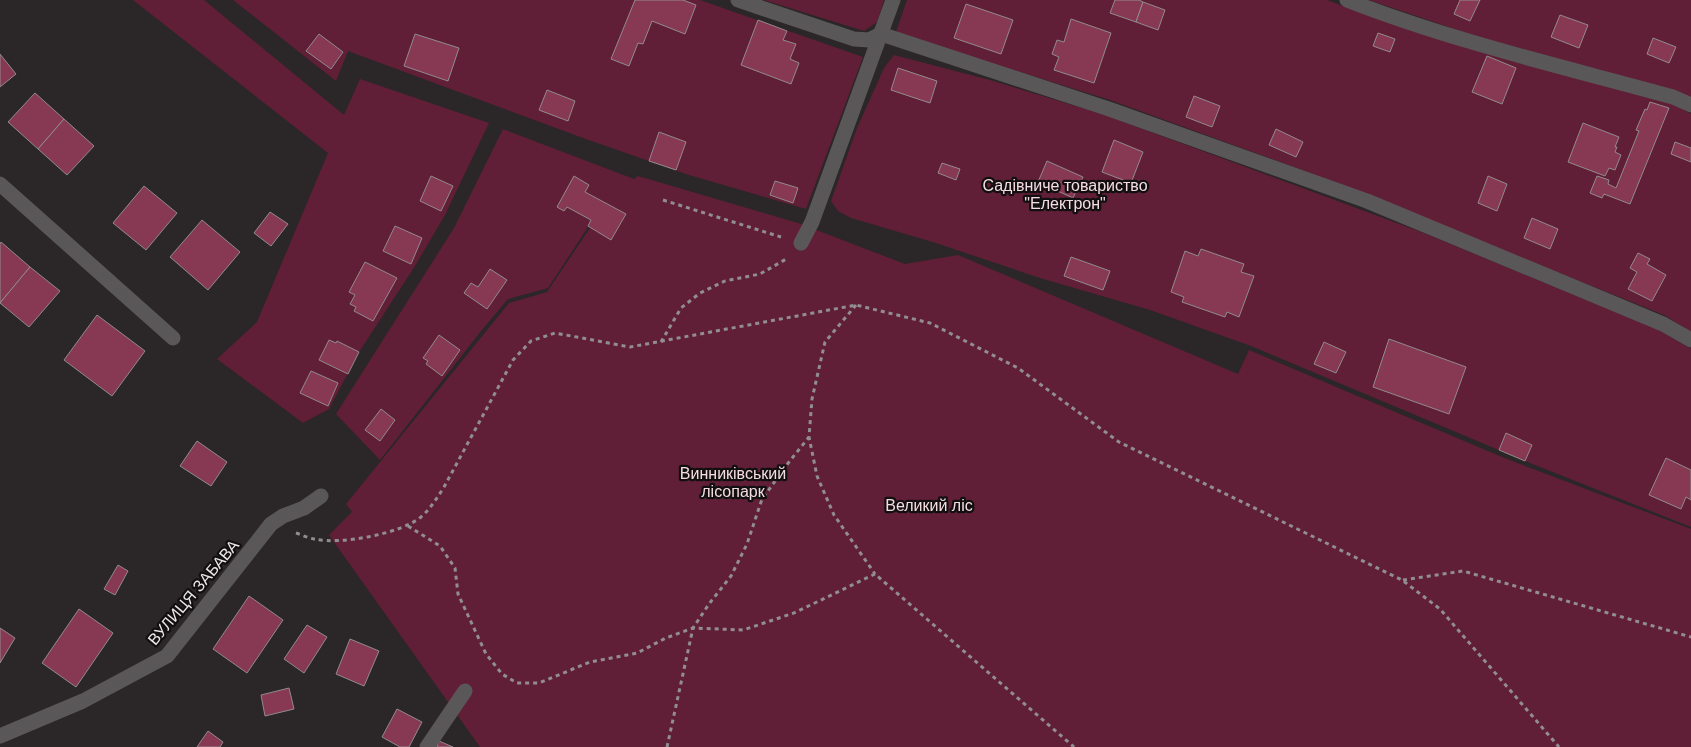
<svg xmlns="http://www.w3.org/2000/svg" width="1691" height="747" font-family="Helvetica,sans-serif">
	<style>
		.green { fill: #601f36 }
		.building { fill: #873953; stroke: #918b8c }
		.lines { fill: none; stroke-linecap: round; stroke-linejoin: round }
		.path { stroke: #928e8f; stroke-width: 3; stroke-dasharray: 4 4; stroke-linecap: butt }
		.service { stroke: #595757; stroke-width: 15 }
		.minor { stroke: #595757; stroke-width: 15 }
		.labels { text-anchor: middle; stroke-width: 4.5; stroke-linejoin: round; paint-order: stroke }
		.park-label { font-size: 16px; fill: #f5dce2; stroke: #120f10 }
		.street-label { font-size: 16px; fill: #eae7e7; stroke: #120f10 }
	</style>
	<rect width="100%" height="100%" fill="#2b2627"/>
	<!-- green -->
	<g class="green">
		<polygon points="133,0 204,0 344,115 360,79 489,123 445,215 415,266 359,352 329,409 303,423 217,359 257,322 328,153"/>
		<polygon points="233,0 700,0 863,57 806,209 689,175 583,138 348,51 336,81"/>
		<polygon points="764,0 884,0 877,22 864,31"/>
		<path d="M907,0H1327C1439,44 1556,72 1672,103L1691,114V332L1664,315L1305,171L1110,100L904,36L896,32Z"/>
		<polygon points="1369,0 1691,0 1691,97 1481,38"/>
		<polygon points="894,55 990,80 1105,115 1421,232 1657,329 1691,349 1691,527 1525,461 1251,346 1150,310 1040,278 936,243 851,218 838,211 831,201 857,128 884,68"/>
		<polygon points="503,129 634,179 638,176 798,223 905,264 958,255 1238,374 1249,350 1502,457 1691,529 1691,747 480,747 329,535 352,512 346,504 509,303 547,292 590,228 588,227 548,288 508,299 481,331 380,460 336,414 454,228"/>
	</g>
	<!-- building -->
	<g class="building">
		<polygon points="635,0 683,0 696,5 685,34 652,21 643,44 638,43 629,66 611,59"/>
		<polygon points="1115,0 1139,0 1143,2 1136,22 1110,13"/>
		<polygon points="1460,0 1480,0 1470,21 1454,14"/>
		<polygon points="1143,2 1165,10 1158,30 1136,22"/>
		<polygon points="966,4 1013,20 1001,54 954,38"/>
		<polygon points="1560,15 1588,25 1579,48 1551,37"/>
		<polygon points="1071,19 1111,33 1094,83 1054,70 1059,57 1052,54 1057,40 1064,42"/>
		<polygon points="758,20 787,31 783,40 796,44 790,59 799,63 791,84 741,65"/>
		<polygon points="1378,33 1395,39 1390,52 1373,46"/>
		<polygon points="319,34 343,52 331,69 306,51"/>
		<polygon points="415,34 459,48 448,81 404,66"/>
		<polygon points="1653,38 1676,47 1669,63 1647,54"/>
		<polygon points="0,54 16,74 0,87"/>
		<polygon points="1487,56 1516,68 1502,104 1472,92"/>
		<polygon points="898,68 937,81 930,103 891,90"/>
		<polygon points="547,90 575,101 568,121 539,110"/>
		<polygon points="35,93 64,119 38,149 8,122"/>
		<polygon points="1194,96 1220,106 1212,127 1186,117"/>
		<polygon points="1650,102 1669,108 1630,204 1604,194 1602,198 1590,193 1597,176 1609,180 1608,184 1616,188 1639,131 1636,130 1645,109 1647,110"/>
		<polygon points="64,119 94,146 67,175 38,149"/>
		<polygon points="1583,123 1619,137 1615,147 1617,147 1615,152 1621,155 1615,170 1609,168 1605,176 1568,162"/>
		<polygon points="1276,129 1303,142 1296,157 1269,145"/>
		<polygon points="659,132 686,142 676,170 649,161"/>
		<polygon points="1114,140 1143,152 1131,183 1102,172"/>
		<polygon points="1675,142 1691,148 1691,162 1671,154"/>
		<polygon points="1047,161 1083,177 1073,198 1038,182"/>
		<polygon points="942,163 960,169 956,180 938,173"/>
		<polygon points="431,176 453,186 441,211 420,201"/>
		<polygon points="574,176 589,185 585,192 626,214 611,240 588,226 591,220 567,207 564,211 557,207"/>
		<polygon points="1488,176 1507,184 1497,211 1478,203"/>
		<polygon points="775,181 798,188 793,203 770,195"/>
		<polygon points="144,186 177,213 146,250 113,223"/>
		<polygon points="270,212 288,224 271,246 254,233"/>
		<polygon points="1532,218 1558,229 1550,249 1524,238"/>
		<polygon points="202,220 240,252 208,290 170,257"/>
		<polygon points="395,226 422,238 411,264 383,251"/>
		<polygon points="1,242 30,267 0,303 0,244"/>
		<polygon points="1201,249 1244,264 1241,272 1254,276 1239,317 1227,312 1225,317 1182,302 1184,297 1171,292 1185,251 1198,256"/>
		<polygon points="1638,253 1650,259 1647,264 1666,275 1652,301 1628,289 1637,272 1630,268"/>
		<polygon points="1071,257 1110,271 1103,290 1064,276"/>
		<polygon points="365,262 397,278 373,321 354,311 356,307 350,304 355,295 349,292"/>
		<polygon points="30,267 60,291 29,327 0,303"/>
		<polygon points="490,269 507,280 487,309 464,293 471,283 478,287"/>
		<polygon points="97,315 145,351 112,396 64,360"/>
		<polygon points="439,335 460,350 442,376 426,364 428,361 423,358"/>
		<polygon points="1389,339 1466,367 1449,414 1373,387"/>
		<polygon points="329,340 336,343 337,341 359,352 348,374 319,360"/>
		<polygon points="1324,342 1346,352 1336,373 1314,364"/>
		<polygon points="311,371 338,383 328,406 300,393"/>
		<polygon points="381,409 395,420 380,441 365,430"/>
		<polygon points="1506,433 1532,445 1525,461 1499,450"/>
		<polygon points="197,441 227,462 211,486 180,466"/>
		<polygon points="1666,458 1691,470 1691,500 1686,497 1681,509 1649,495"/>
		<polygon points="118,565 128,571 115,595 104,589"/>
		<polygon points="249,596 283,620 247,673 213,649"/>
		<polygon points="79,609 113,633 76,687 42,663"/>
		<polygon points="307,625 327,637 304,673 284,659"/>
		<polygon points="0,628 15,638 0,663"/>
		<polygon points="350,639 379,651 364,686 336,674"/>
		<polygon points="289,688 294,709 265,716 261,695"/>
		<polygon points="397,709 422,722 409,747 400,747 382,737"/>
		<polygon points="208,731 223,742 220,747 197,747"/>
		<polygon points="439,741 453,747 437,747"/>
	</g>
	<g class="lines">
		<!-- path -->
		<g class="path">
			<polyline points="663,200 781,237"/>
			<polyline points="856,305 825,342 812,399 809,437 817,476 834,515 875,574"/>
			<polyline points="661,342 681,308 700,293 725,281 760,274 788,258"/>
			<polyline points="408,526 440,546 455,568 458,594 486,654 502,674 517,683 539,683 590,662 637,653 666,638 693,628 743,630 794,613 875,574 1074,747"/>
			<path d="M296,533C302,535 308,538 314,539C340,545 400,534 421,517C431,508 437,498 444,487L513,360L531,341L555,333L630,347L856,305L930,323L1018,368L1119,442L1402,580L1440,609L1559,747"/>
			<polyline points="1403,580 1463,571 1691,637"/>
			<polyline points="667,747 693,628 709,604 731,576 747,544 762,499 789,462 809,437"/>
		</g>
		<!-- service -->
		<g class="service">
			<polyline points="738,0 854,39 869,40 881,34 1109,109 1367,201 1663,324 1691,340"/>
			<path d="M1347,0C1452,41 1564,67 1673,97L1691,105"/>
			<polyline points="801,243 812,222 893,0"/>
			<polyline points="427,747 465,691"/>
		</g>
		<!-- minor -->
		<g class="minor">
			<polyline points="0,184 173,338"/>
			<polyline points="0,736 83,701 167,656 271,524 283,516 304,508 321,496"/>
		</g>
	</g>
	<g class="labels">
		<!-- park labels -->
		<g class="park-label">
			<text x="1065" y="191">Садівниче товариство<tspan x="1065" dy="18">"Електрон"</tspan></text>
			<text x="733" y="479">Винниківський<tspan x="733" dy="18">лісопарк</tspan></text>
			<text x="929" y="511">Великий ліс</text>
		</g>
		<!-- street labels -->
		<g class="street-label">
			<text transform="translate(193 592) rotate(-50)" y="6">ВУЛИЦЯ ЗАБАВА</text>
		</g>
	</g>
</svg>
